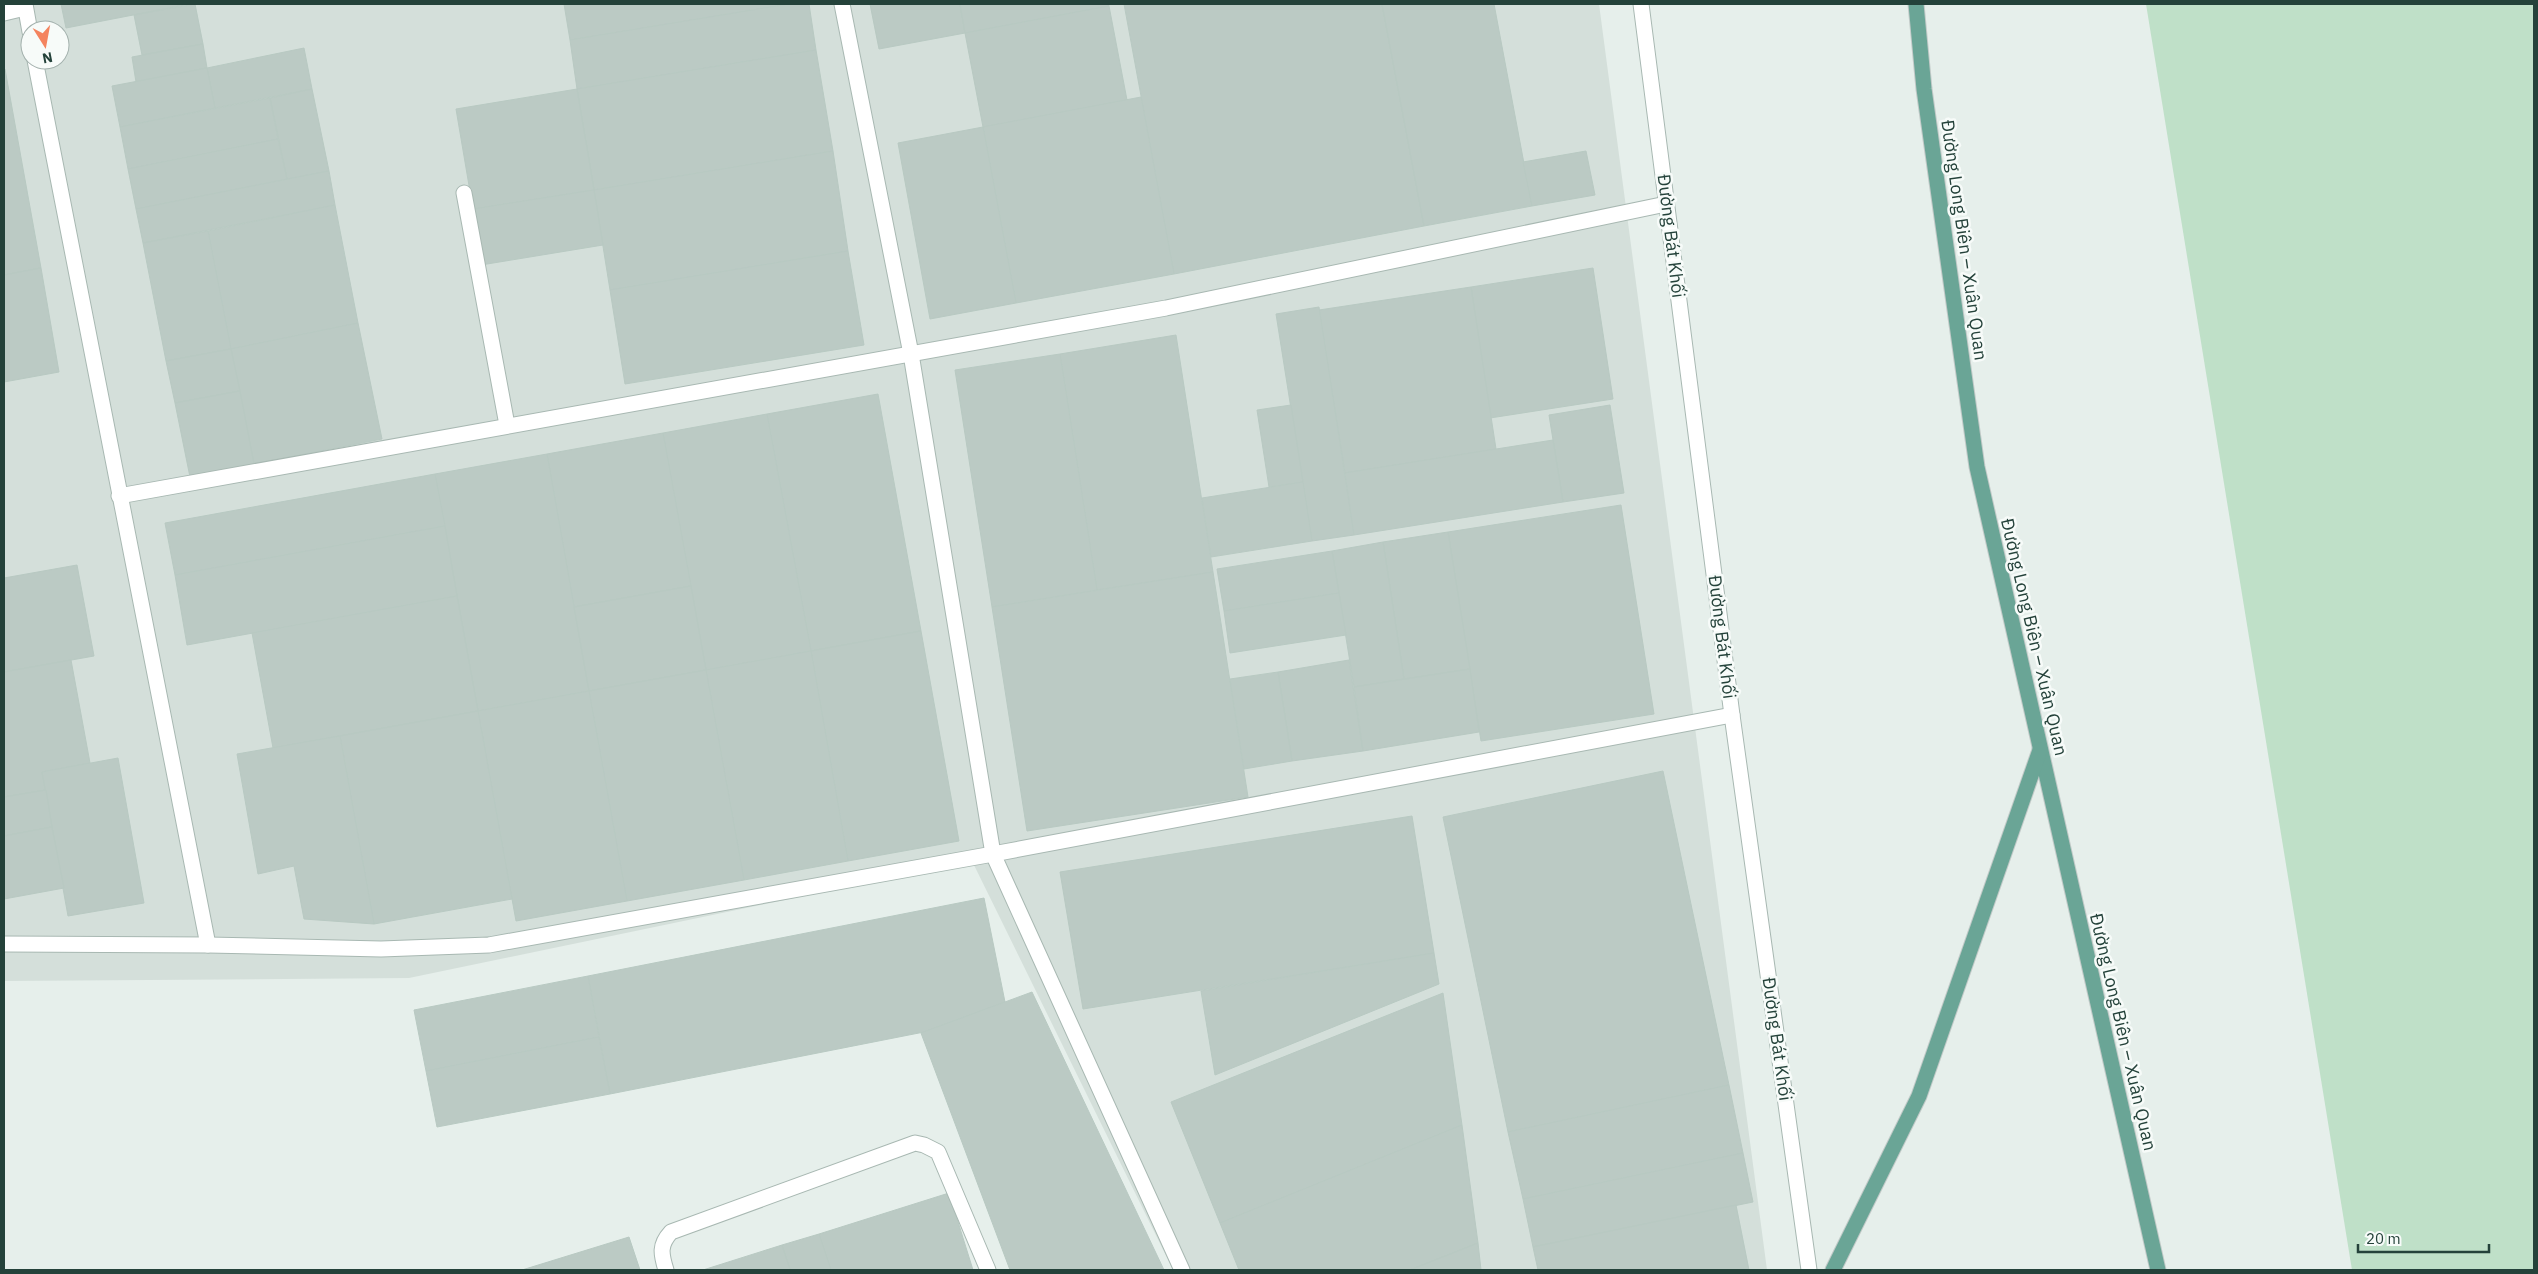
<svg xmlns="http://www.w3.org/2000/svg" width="2538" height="1274" font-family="'IBM Plex Sans',sans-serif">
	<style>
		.built { fill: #d4dfda; fill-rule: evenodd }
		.green { fill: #bfe0c8 }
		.building { fill: #bbcac4; stroke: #b8c9c2 }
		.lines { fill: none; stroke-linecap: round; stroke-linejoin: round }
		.minor-casing { stroke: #a8b8b2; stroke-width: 17 }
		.major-casing { stroke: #c2cac8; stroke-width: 17 }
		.minor { stroke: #fff; stroke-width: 15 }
		.major { stroke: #6aa596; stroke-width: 15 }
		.labels { text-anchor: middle; stroke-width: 5; stroke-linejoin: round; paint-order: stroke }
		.street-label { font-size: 18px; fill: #24423a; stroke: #f7fbf9 }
	</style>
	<rect width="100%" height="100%" fill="#e6efeb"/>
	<!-- built -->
	<path class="built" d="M4,4H1599L1767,1270H1173L972,861L409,978L4,981ZM30,30H60V60H30Z"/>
	<!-- green -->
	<polygon class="green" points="2146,4 2534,4 2534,1270 2352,1270"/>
	<!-- building -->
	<g class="building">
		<polygon points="61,4 190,4 66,28"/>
		<polygon points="195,4 203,44 142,55 134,15"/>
		<polygon points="564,4 789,4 570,40"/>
		<polygon points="789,4 809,4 816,50 577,89 570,40"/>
		<polygon points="870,4 960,4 965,33 879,49"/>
		<polygon points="960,4 1109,4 1109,6 965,33"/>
		<polygon points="1124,4 1382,4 1424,226 1174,274"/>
		<polygon points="1382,4 1494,4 1532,206 1424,226"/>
		<polygon points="1109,6 1127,100 983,127 965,33"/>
		<polygon points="203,44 207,68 136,82 132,57"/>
		<polygon points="304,48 312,89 215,108 207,68"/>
		<polygon points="816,50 833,151 594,190 577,89"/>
		<polygon points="207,68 215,108 120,127 112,86"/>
		<polygon points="5,69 41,268 4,275 4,70"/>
		<polygon points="312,89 329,171 287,179 270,98"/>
		<polygon points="577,89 594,190 473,209 456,109"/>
		<polygon points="1141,97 1174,274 1016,303 983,127"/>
		<polygon points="270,98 278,139 128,169 120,127"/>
		<polygon points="983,127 1016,303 930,319 898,143"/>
		<polygon points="278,139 287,179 136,209 128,169"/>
		<polygon points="833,151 848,251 610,290 594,190"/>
		<polygon points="1586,151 1595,195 1532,206 1523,162"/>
		<polygon points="329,171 335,205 143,243 136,209"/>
		<polygon points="594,190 603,245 481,265 473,209"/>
		<polygon points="335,205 358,323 231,349 208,231"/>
		<polygon points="208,231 231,349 166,361 143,243"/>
		<polygon points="848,251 864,345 625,384 610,290"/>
		<polygon points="41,268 59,372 4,382 4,275"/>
		<polygon points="1593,268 1613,399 1490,418 1471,287"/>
		<polygon points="1471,287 1496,449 1345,473 1319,310"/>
		<polygon points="1319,307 1354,535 1312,541 1276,314"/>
		<polygon points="358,323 382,439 254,464 231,349"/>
		<polygon points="1176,335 1213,572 1097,590 1060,354"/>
		<polygon points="231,349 240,391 175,403 166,361"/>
		<polygon points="1060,354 1097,590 992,607 955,370"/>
		<polygon points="240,391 254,464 190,477 175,403"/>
		<polygon points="878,394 921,631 811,651 767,414"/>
		<polygon points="1291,405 1303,482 1269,487 1257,410"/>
		<polygon points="1610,405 1624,493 1563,502 1549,415"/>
		<polygon points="767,414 811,651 706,670 663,433"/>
		<polygon points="663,433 691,586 574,607 547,454"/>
		<polygon points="1553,440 1563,502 1354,535 1345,473"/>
		<polygon points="547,454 589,691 478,711 435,474"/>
		<polygon points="435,474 445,526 175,575 165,523"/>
		<polygon points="1303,482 1312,541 1211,557 1202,498"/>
		<polygon points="1621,505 1654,714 1481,741 1448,532"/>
		<polygon points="445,526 457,596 187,645 175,575"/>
		<polygon points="1448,532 1470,669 1404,679 1383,542"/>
		<polygon points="1383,542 1404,679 1354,687 1332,551"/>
		<polygon points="1332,551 1339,593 1224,611 1217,569"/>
		<polygon points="77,565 94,656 4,672 4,578"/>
		<polygon points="1213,572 1248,797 1027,831 992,607"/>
		<polygon points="691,586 706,670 589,691 574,607"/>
		<polygon points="1339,593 1346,635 1230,653 1224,611"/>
		<polygon points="457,596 478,711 273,748 252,633"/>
		<polygon points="921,631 959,841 848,861 811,651"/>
		<polygon points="811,651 848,861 744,880 706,670"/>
		<polygon points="71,660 90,763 42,772 46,790 4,797 4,672"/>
		<polygon points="1349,660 1363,751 1292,761 1278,672"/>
		<polygon points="1470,669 1479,732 1363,751 1354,687"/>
		<polygon points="706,670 744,880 627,901 589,691"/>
		<polygon points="1278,672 1292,761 1244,769 1230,679"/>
		<polygon points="589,691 627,901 516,921 478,711"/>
		<polygon points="478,711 512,899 374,924 340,736"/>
		<polygon points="340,736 374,924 304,919 294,866 258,874 237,754"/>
		<polygon points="118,758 144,903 68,916 42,772"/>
		<polygon points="1663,771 1729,1085 1508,1132 1443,817"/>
		<polygon points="46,790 52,827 4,836 4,797"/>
		<polygon points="1412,816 1434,953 1083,1009 1060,872"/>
		<polygon points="52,827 64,888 4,899 4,836"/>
		<polygon points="984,898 1005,1002 924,1032 610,1094 588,976"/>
		<polygon points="1434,953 1439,984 1215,1075 1201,991"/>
		<polygon points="588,976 599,1037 426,1071 414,1010"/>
		<polygon points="1032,992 1164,1270 1010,1270 921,1033"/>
		<polygon points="1443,993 1462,1125 1220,1223 1171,1102"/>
		<polygon points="599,1037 610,1094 437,1127 426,1071"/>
		<polygon points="1729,1085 1743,1153 1523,1199 1508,1132"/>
		<polygon points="1462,1125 1478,1243 1410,1270 1239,1270 1220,1223"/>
		<polygon points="1743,1153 1753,1202 1533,1247 1523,1199"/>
		<polygon points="949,1193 973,1270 831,1270 819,1234"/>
		<polygon points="1736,1205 1749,1270 1538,1270 1533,1247"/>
		<polygon points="819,1234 831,1270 790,1270 782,1245"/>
		<polygon points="629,1237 640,1270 522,1270"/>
		<polygon points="1478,1243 1481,1270 1410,1270"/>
		<polygon points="782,1245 790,1270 703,1270"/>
	</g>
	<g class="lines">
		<!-- minor casing -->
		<g class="minor-casing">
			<g id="minor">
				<polyline points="25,4 30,32"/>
				<polyline points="842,4 911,354 993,854 1182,1270"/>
				<polyline points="1641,4 1732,715 1809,1270"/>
				<polyline points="4,13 25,8"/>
				<polyline points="35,60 208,945"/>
				<polyline points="464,193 507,425"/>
				<polyline points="119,496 1166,308 1666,204"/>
				<polyline points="4,944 208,945 381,949 489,945 993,854 1732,715"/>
				<path d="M666,1270C661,1254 659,1245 671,1232L915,1143L924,1145L938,1152L988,1270"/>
			</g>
		</g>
		<!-- major casing -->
		<g class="major-casing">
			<g id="major">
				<polyline points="1916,4 1924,89 1977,467 2158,1270"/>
				<polyline points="1833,1270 1919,1096 2040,750"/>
			</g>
		</g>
		<!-- minor -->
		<use href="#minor" class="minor"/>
		<!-- major -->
		<use href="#major" class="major"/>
	</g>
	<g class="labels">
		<!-- street labels -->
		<g class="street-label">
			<text transform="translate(1671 236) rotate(83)" y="6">Đường Bát Khối</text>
			<text transform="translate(1964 240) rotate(82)" y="6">Đường Long Biên – Xuân Quan</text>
			<text transform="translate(1722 637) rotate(83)" y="6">Đường Bát Khối</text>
			<text transform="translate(2034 637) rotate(77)" y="6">Đường Long Biên – Xuân Quan</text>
			<text transform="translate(2123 1032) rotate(77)" y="6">Đường Long Biên – Xuân Quan</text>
			<text transform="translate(1777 1039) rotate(82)" y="6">Đường Bát Khối</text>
		</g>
	</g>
	<!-- border -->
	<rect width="2538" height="1274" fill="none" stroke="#24423a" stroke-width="10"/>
	<!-- north arrow -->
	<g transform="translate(45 45) rotate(169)"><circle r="24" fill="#f7fbf9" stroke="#a3b1ad"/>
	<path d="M0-4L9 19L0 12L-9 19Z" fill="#f4845f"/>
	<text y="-8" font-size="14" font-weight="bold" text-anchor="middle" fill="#24423a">N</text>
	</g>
	<!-- scale -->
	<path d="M2358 1244v8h131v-8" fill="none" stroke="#24423a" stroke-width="2.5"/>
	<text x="2366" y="1244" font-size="15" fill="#24423a" stroke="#f7fbf9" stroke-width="4" paint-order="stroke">20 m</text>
</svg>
